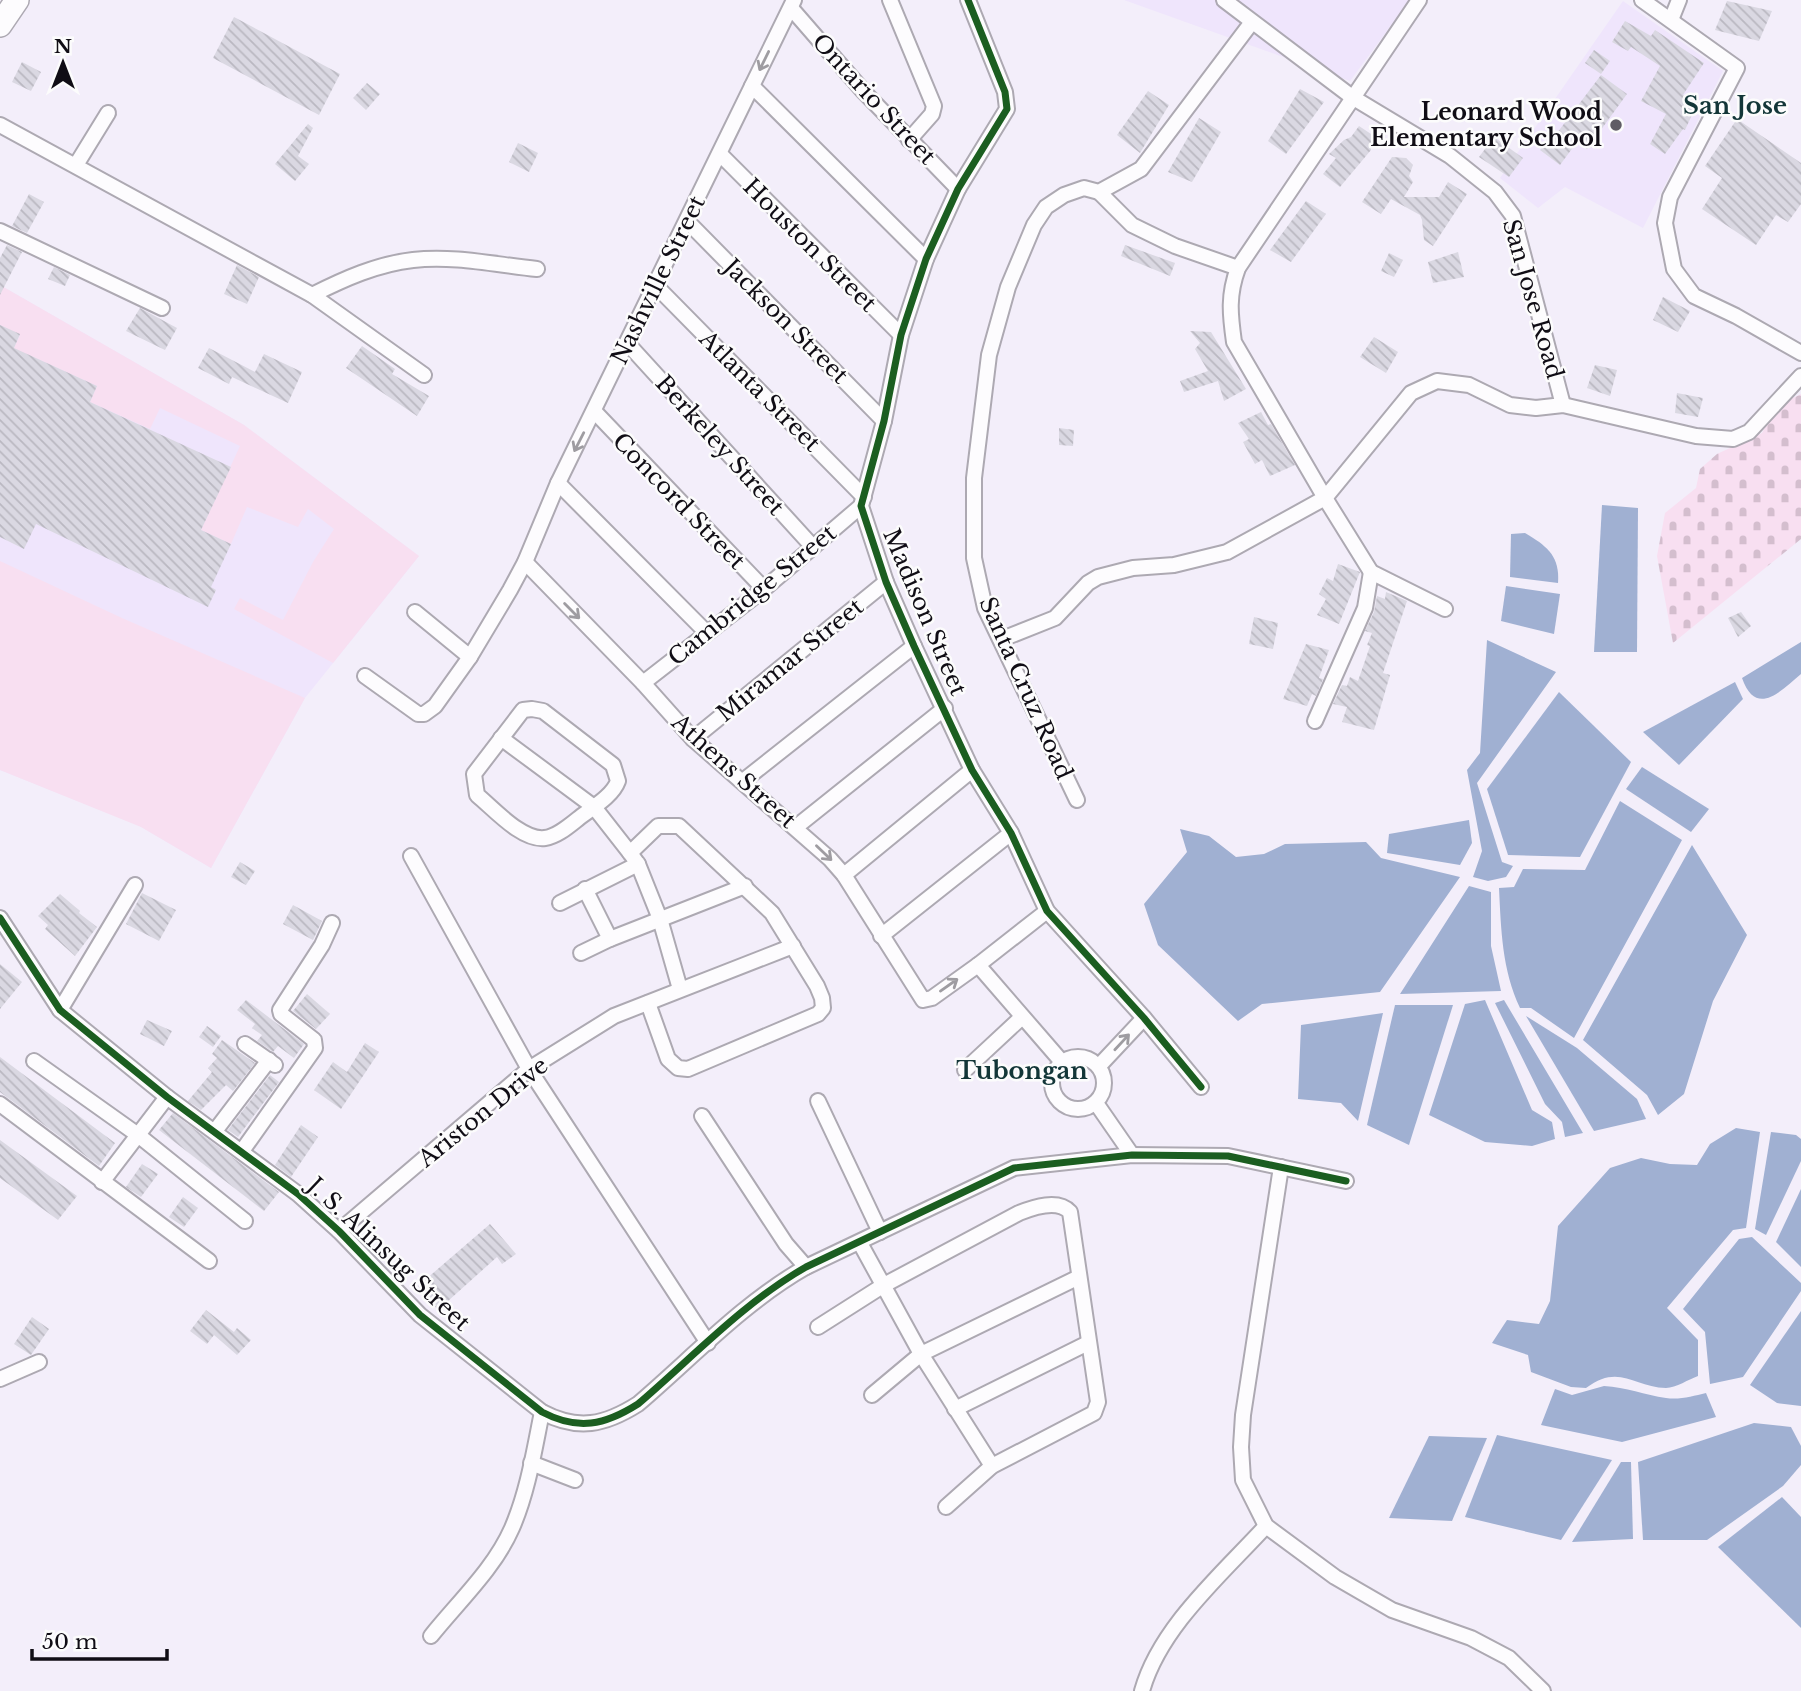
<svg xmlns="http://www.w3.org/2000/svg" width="1801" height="1691" font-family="'Libre Baskerville',serif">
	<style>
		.built { fill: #efe5fc }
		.grass { fill: #f8dff1 }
		.cemetery { fill: url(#cemetery-stones) }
		.water { fill: #a0b0d2 }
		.building { fill: url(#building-back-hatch) }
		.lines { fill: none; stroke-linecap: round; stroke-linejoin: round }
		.minor-casing { stroke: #ada9b2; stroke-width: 18 }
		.primary-casing { stroke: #ada9b2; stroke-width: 26 }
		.minor { stroke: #fdfcfe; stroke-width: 14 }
		.primary { stroke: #fdfcfe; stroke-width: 23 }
		.cycleway-casing { stroke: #fcfcfc; stroke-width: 11 }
		.cycleway { stroke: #1b5e20; stroke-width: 7 }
		.oneway { stroke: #9e9ca1 }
		.poi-dot { fill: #5f5c65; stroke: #fcfcfc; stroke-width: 2.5 }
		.labels { text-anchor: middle; stroke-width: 5; stroke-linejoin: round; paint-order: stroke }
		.street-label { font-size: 23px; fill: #100d15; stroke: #fcfcfc }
		.poi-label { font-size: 23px; font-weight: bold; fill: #100d15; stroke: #fcfcfc; text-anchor: end }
		.neighbourhood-label { font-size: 24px; font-weight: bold; fill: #133638; stroke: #fcfcfc }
	</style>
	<defs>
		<pattern id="cemetery-stones" width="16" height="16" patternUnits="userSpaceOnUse" patternTransform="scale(1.75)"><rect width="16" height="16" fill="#f8dff1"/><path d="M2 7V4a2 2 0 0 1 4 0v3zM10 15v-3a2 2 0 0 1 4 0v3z" fill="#d4bece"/></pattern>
		<pattern id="building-back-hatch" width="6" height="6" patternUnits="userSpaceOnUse" patternTransform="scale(1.75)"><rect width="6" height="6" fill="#dad8e2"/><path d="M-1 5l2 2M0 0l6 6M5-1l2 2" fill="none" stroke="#bab8c1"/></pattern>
	</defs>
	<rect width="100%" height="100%" fill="#f3eefa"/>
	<!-- built -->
	<g class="built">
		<polygon points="1124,0 1410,0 1350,81"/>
		<polygon points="1623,1 1723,71 1643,228 1565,187 1538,208 1500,178"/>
		<polygon points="0,285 244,425 419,556 305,698 211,868 138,825 0,770"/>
	</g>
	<!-- grass -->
	<g class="grass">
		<polygon points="0,285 244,425 419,556 333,663 234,609 240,598 283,620 313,562 334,529 308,509 298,527 247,507 231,544 201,530 240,446 160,408 150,429 90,402 97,386 29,355 0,378 20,335 0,325"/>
		<polygon points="0,561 122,618 305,698 211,868 141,827 0,770"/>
	</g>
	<!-- cemetery -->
	<polygon class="cemetery" points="1801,394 1801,539 1673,643 1657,556 1665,513 1696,488 1700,469 1717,454 1762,433 1771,415 1785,402"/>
	<!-- water -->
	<g class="water">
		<polygon points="1602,505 1638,508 1637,652 1594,652"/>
		<path d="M1525,533C1547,546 1560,556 1558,583L1510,577L1511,534Z"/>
		<polygon points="1506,586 1560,594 1554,634 1501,621"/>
		<polygon points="1487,640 1556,672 1477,783 1502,862 1513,866 1506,877 1488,881 1473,877 1482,851 1467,770 1480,753"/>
		<path d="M1801,642V674C1781,691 1756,718 1742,678Z"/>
		<polygon points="1735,682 1743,699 1679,765 1643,732"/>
		<polygon points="1559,692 1631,762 1580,857 1508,855 1487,789"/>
		<polygon points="1642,767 1709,809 1691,832 1626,789"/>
		<path d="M1620,801L1682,840L1574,1038L1531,1008H1520C1502,970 1501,929 1499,888L1514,887L1523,869L1585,870Z"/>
		<polygon points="1469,820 1472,843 1460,865 1387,853 1389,834"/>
		<polygon points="1180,829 1209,836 1236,857 1264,854 1285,844 1366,842 1381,858 1460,877 1380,992 1262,1004 1238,1021 1158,945 1144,904 1187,852"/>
		<polygon points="1692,845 1747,935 1713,1001 1684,1094 1658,1115 1647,1095 1583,1040"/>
		<polygon points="1469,886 1491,892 1491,946 1501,991 1400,994"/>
		<polygon points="1485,1000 1532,1110 1552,1122 1555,1139 1532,1146 1485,1142 1429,1115 1465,1004"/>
		<polygon points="1504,1000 1583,1133 1565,1137 1562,1122 1545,1104 1495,1003"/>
		<polygon points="1395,1005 1453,1005 1409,1145 1367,1125"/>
		<polygon points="1383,1013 1358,1121 1341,1103 1298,1099 1301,1025"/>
		<polygon points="1526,1016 1577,1048 1637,1099 1646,1119 1594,1131"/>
		<path d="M1736,1128L1760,1132L1746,1228L1733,1230L1667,1308L1698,1340V1376C1689,1379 1676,1388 1666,1388C1634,1387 1619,1363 1586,1388L1571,1387L1531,1372L1528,1355L1492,1343L1507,1320L1539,1324L1550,1301L1558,1226L1610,1168L1641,1158L1670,1164L1697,1165L1710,1144Z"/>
		<polygon points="1771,1132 1796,1135 1801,1139 1801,1161 1766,1235 1755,1229"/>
		<polygon points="1801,1189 1801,1267 1776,1242"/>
		<polygon points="1752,1237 1801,1283 1801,1291 1743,1377 1710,1384 1705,1332 1683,1309 1739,1239"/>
		<polygon points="1801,1311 1801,1406 1777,1403 1750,1385"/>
		<path d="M1604,1386C1626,1387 1645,1395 1666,1398C1680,1400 1693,1396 1706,1393L1716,1417L1622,1442L1541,1425L1555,1389L1572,1395Z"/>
		<polygon points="1754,1423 1791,1427 1801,1446 1801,1465 1783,1486 1707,1540 1643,1540 1638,1462"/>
		<polygon points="1497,1435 1612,1460 1561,1540 1465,1517"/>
		<polygon points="1429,1436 1487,1438 1452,1521 1389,1518"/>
		<polygon points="1621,1462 1631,1462 1633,1539 1572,1542"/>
		<polygon points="1782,1497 1801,1517 1801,1628 1718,1547"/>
	</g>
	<!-- building -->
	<g class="building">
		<polygon points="1727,1 1772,11 1759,41 1715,30"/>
		<polygon points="234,17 340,74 319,115 213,58"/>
		<polygon points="1625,21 1651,36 1655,30 1704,63 1683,95 1698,102 1685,130 1683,129 1665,154 1650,144 1666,114 1641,101 1660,66 1631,47 1628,51 1612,42"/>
		<polygon points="1594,50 1610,61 1601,74 1585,63"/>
		<polygon points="22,62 41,72 31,91 12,82"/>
		<polygon points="1601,75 1627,94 1587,149 1577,142 1560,165 1540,150 1554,131 1557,133"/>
		<polygon points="367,83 380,94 366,110 353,98"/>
		<polygon points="1300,89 1324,102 1286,154 1268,141"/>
		<polygon points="1148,91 1169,105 1140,153 1117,135"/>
		<polygon points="1199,118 1221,132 1192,182 1168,172"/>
		<polygon points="1737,119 1801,163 1801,204 1788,222 1776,215 1756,245 1702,209 1722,178 1705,166"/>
		<polygon points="308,124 313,128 298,156 309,164 295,181 275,164"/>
		<polygon points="1359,126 1371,134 1371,150 1340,187 1323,174 1336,158 1329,154 1344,140 1351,137"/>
		<polygon points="1494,137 1523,158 1509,177 1479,157"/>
		<polygon points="518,143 538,153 529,172 509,162"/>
		<polygon points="1392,157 1406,158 1413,165 1409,176 1413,182 1404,197 1439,197 1448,182 1467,194 1433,246 1424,240 1422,220 1420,215 1391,199 1381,214 1362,202"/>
		<polygon points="29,194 44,202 27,233 12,226"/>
		<polygon points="1306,201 1326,214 1291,262 1270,250"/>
		<polygon points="7,245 22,252 0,295 0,258"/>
		<polygon points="1125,245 1175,263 1170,276 1121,256"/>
		<polygon points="1458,252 1464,277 1433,283 1428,262"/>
		<polygon points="1389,253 1403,260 1394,277 1381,271"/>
		<polygon points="237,265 259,277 247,304 224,294"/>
		<polygon points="54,267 70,275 65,286 48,279"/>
		<polygon points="1663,297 1690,311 1678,332 1653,320"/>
		<polygon points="140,308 177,328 165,350 126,331"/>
		<polygon points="0,325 20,334 14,348 97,386 90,402 231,467 201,530 231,544 211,587 216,590 208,607 36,524 24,549 0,537"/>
		<polygon points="1190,331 1211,332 1246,389 1224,401 1218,381 1184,392 1180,381 1208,371 1195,349 1200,343"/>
		<polygon points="1374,337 1398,352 1386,373 1360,357"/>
		<polygon points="362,346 395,369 392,374 429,396 417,416 346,368"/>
		<polygon points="209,348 255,372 264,354 302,372 288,403 232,377 229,384 198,368"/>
		<polygon points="1595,365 1617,370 1610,396 1587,388"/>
		<polygon points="1677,393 1703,398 1698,417 1675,413"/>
		<polygon points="1261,412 1268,425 1271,424 1295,465 1270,476 1262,460 1255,464 1243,442 1249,439 1238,423"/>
		<polygon points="1059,428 1074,430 1073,446 1059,445"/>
		<polygon points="1338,564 1360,572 1339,624 1317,615 1326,599 1319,594 1327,578 1333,581"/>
		<polygon points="1386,592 1407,601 1383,673 1390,675 1374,730 1342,722 1347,707 1333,704 1342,685 1347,686 1350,677 1358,681 1370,646 1367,645 1372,633 1365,631 1374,612 1377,596 1385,599"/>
		<polygon points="1741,612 1751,626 1738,637 1728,618"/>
		<polygon points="1254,617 1278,623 1273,649 1249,644"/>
		<polygon points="1306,644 1329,650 1319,678 1323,679 1316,696 1312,694 1307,706 1283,699"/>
		<polygon points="240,862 255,871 246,885 231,877"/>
		<polygon points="142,893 176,910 159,941 126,924"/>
		<polygon points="60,894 80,911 79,913 97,927 75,956 45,929 48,925 38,916"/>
		<polygon points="293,905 322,921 313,940 283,924"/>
		<polygon points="0,964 22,982 0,1009"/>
		<polygon points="307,994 330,1014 316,1029 293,1011"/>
		<polygon points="246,1000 304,1044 294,1058 278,1046 273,1052 257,1041 262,1035 252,1028 255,1024 237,1010"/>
		<polygon points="147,1020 172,1031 164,1046 140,1034"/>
		<polygon points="207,1026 221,1036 213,1047 199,1037"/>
		<polygon points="222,1040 255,1063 233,1091 226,1085 201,1110 188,1101 212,1072 208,1068 217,1058 212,1054"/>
		<polygon points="365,1043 379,1052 341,1109 314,1090 333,1062 347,1072"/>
		<polygon points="0,1057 115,1143 99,1166 0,1092"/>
		<polygon points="270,1075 279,1082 238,1137 228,1130"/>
		<polygon points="173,1113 279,1192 264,1211 159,1130"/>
		<polygon points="301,1125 318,1137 291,1177 275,1165"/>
		<polygon points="0,1140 77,1196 58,1220 0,1178"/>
		<polygon points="142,1164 158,1174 141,1197 126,1187"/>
		<polygon points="183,1197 198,1208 184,1227 169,1217"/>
		<polygon points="490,1224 516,1254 502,1264 497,1257 438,1310 418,1286"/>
		<polygon points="206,1310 234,1332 237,1328 251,1340 237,1355 214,1335 207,1344 190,1331"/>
		<polygon points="32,1317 49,1329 31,1355 14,1344"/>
	</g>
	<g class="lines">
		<!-- minor casing -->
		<g class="minor-casing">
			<g id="minor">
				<polyline points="890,0 934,106 932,114 909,140"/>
				<polyline points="968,0 1005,92 1007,109 958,189 926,259 901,335 884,421 861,506 886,582 914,646 972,770 1011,833 1047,911 1144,1018 1201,1087"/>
				<polyline points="1224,0 1352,97 1450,156 1495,192 1513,216 1563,405"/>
				<path d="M1419,0L1238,268C1228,295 1230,314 1234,342L1325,498L1371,572L1445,609"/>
				<polyline points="1642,0 1737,68 1670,197 1665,223 1674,269 1694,296 1736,316 1801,353"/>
				<polyline points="791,8 864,92 958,189"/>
				<polyline points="1671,20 1679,0"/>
				<polyline points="752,86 926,259"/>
				<polyline points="0,125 312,295 424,375"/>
				<polyline points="720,154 901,335"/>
				<polyline points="76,165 108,113"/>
				<polyline points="1099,192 1132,225 1175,246 1238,268"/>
				<polyline points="687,221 884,421"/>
				<polyline points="0,231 162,308"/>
				<polyline points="656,286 864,497"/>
				<path d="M312,295C344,279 377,264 413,260C453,255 497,265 537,269"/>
				<polyline points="628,344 813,547"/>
				<polyline points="595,412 764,589"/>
				<polyline points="558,483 706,632"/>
				<polyline points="525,562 643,683 693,739 830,859 844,875 923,1000 932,998 978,965 1047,911"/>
				<polyline points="415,612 470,657"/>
				<polyline points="1002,639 1055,618 1088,583 1098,577 1133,568 1174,565 1227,552 1325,498 1411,393 1437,381 1469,385 1510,405 1536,408 1563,405 1696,436 1733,439 1749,432 1801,376"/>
				<polyline points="365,676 418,714 424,714 435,706 470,657 510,590 525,562 558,483 794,0"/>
				<polyline points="643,683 764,589 861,506"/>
				<path d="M532,709L543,711L613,765L618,781C613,795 595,806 583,815C572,823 559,836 545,838C522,841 494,809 477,795L474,774L523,710Z"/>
				<polyline points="1315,721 1365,608 1371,572"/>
				<polyline points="501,738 594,807 630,853 638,864 660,919 680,989"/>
				<polyline points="693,739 886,582"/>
				<polyline points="743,781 914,646"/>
				<polyline points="1077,800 985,608 974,558 974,478 989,355 1008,287 1034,225 1046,207 1064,195 1084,188 1099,192 1141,169 1252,22"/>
				<polyline points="796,827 945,708"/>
				<polyline points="630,853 658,826 679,826 772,913 817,986 822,998 823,1008 818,1014 688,1069 678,1068 668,1059 648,1003"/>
				<polyline points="411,856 529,1069 708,1343"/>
				<polyline points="844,875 972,770"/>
				<polyline points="585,889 610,939"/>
				<polyline points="560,903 638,864"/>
				<path d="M0,918L60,1010L167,1097L298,1194L339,1231L420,1315L542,1412C578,1431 605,1425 638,1404C693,1357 743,1303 806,1267L1014,1168L1132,1155L1228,1156L1346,1181"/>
				<polyline points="881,936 1011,833"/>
				<polyline points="581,953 610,939 745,886"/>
				<polyline points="978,965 1062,1062"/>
				<polyline points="60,1010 135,885"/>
				<polyline points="245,1044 275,1065"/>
				<circle cx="1078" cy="1083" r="26"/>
				<polyline points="34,1061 138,1135 245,1221"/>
				<polyline points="1099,1066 1144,1018"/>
				<polyline points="965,1070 1022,1017"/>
				<polyline points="818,1101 880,1232"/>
				<polyline points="1096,1103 1132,1155"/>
				<polyline points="0,1104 209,1261"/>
				<polyline points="702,1116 786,1244 806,1267"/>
				<polyline points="215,1131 269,1060"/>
				<polyline points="242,1151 315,1048 314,1040 281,1014 280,1010 322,945 332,923"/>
				<polyline points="1281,1167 1243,1415 1241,1447 1243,1480 1266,1526 1335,1577 1392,1610 1471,1638 1509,1658 1543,1691"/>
				<polyline points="102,1182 167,1097"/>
				<polyline points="339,1231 529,1069 614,1016 793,946"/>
				<polyline points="860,1243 921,1354 992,1466"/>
				<path d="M818,1327L884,1285L1019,1213C1034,1207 1058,1199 1070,1212L1098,1402L1094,1413L992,1466L946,1507"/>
				<polyline points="0,1379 39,1362"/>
				<polyline points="872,1395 921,1354 1079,1277"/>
				<polyline points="955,1409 1088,1343"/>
				<polyline points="531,1463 575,1480"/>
				<path d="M431,1636C459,1601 494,1569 512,1528C528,1491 534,1451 542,1412"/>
				<path d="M1142,1691C1160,1627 1222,1574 1266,1526"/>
			</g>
		</g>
		<!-- primary casing -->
		<g class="primary-casing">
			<polyline id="primary" points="0,25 17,0"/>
		</g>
		<!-- minor -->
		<use href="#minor" class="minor"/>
		<!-- primary -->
		<use href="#primary" class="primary"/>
		<!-- cycleway casing -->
		<g class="cycleway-casing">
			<g id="cycleway">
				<polyline points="968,0 1005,92 1007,109 958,189 926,259 901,335 884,421 861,506 886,582 914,646 972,770 1011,833 1047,911 1144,1018 1201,1087"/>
				<path d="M0,918L60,1010L167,1097L298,1194L339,1231L420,1315L542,1412C578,1431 605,1425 638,1404C693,1357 743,1303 806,1267L1014,1168L1132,1155L1228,1156L1346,1181"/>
			</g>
		</g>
		<!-- cycleway -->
		<use href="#cycleway" class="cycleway"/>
	</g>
	<!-- one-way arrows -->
	<defs><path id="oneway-shaft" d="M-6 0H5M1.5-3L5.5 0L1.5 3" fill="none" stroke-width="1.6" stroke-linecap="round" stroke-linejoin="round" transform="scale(1.75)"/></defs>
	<g class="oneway">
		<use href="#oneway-shaft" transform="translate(764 61) rotate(116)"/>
		<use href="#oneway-shaft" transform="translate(579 442) rotate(117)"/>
		<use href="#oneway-shaft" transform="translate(572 611) rotate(45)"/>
		<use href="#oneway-shaft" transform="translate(824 853) rotate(44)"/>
		<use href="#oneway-shaft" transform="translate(949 985) rotate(-35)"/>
		<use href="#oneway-shaft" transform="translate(1122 1042) rotate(-47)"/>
	</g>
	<!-- markers -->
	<circle class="poi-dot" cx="1616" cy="125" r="7"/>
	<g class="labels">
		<!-- street labels -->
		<g class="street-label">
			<text transform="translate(874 99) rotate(47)" y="8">Ontario Street</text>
			<text transform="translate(810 245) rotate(45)" y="8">Houston Street</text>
			<text transform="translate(658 280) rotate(-64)" y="8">Nashville Street</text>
			<text transform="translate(1533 299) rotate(74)" y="8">San Jose Road</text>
			<text transform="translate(786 321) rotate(45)" y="8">Jackson Street</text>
			<text transform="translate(760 391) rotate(45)" y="8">Atlanta Street</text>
			<text transform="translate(720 445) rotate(48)" y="8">Berkeley Street</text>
			<text transform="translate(679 501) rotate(46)" y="8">Concord Street</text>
			<text transform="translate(752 595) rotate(-39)" y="8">Cambridge Street</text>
			<text transform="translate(925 612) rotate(67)" y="8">Madison Street</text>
			<text transform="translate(790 660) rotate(-39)" y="8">Miramar Street</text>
			<text transform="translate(1026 688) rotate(66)" y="8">Santa Cruz Road</text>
			<text transform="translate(734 771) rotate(42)" y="8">Athens Street</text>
			<text transform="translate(483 1112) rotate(-39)" y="8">Ariston Drive</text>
			<text transform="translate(389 1254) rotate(43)" y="8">J. S. Alinsug Street</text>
		</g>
		<!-- poi labels -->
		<g class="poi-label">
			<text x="1602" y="120">Leonard Wood<tspan x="1602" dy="26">Elementary School</tspan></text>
		</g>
		<!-- neighbourhood labels -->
		<g class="neighbourhood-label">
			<text x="1735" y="114">San Jose</text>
			<text x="1022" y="1079">Tubongan</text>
		</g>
	</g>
	<!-- north arrow -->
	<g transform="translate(63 63)" stroke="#fcfcfc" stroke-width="5" paint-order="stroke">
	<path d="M0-5L12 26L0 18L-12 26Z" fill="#100d15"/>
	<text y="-10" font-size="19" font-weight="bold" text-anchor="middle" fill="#100d15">N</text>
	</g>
	<!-- scale -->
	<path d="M32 1649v10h135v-10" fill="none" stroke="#100d15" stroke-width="3.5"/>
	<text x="42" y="1649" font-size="21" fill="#100d15" stroke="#fcfcfc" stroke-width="5" paint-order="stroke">50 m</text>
</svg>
